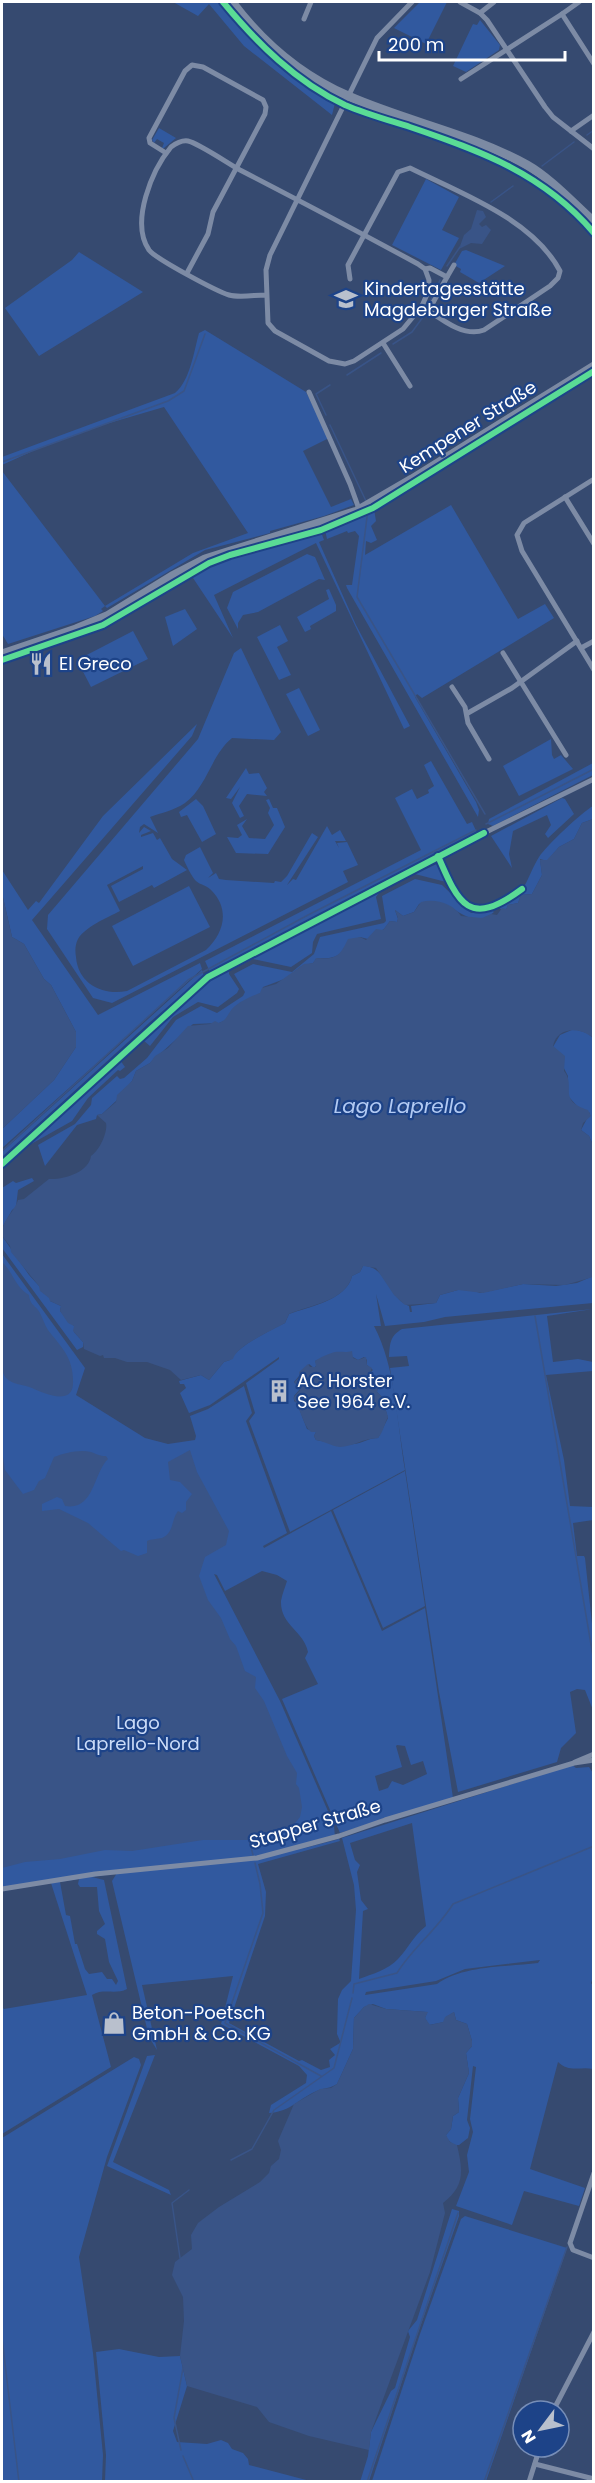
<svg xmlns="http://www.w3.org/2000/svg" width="595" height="2483" font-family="Poppins,sans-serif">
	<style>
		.green { fill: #31599f; fill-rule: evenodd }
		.water { fill: #395487 }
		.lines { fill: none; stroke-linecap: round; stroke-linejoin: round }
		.stream { stroke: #395487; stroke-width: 1.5 }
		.minor { stroke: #7d8ba5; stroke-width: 5 }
		.primary { stroke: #7c8aa3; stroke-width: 9 }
		.cycleway-casing { stroke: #1d4388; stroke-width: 10 }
		.cycleway { stroke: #5adb95; stroke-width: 6 }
		.labels { text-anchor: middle; stroke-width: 4.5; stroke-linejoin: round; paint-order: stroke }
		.poi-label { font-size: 18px; fill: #fff; stroke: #1d4388; text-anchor: start }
		.street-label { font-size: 18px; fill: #fff; stroke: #1d4388 }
		.park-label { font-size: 18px; fill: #ccdcf8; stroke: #1d4388 }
		.water-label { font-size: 20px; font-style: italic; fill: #b2caf3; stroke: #1d4388 }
	</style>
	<rect width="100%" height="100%" fill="#364a70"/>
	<!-- green -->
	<g class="green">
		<polygon points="173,2 220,2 253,40 293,76 335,103 332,115 244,46 209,4 198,16"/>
		<polygon points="420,2 447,2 426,44 394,28"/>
		<polygon points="480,20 500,45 499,50 466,72 453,66 473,24 477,25"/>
		<polygon points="159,128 176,138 164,148 162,148 164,143 157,139 154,143 152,140"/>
		<polygon points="426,179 459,197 442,230 459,238 441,270 392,245"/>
		<polygon points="466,250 505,266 479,283 460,272 461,269 454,265 462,251"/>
		<polygon points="79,252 143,292 39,356 5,308 72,260"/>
		<path d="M205,330L306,392L329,438L303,451L331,507L351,499L354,505L324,516L270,531V533L205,550L107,608L105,606L101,609L103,611L95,616L8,644L2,634V471L105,606L193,553L248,533L164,407L106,424L35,450L2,465V457L175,393C190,381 194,351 199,333Z"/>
		<polygon points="451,505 518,619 545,604 554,618 422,698 417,694 415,697 476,802 479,810 478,817 347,588 346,585 352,585 359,536 355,531 348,533 347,531 327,539 325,530 366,516 367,511 374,509 376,521 371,526 377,540 371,543 366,541 365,555"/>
		<path d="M321,532L324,540L319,542L356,625L410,726L404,729L316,543L214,595L233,638L189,572C224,553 264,545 302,533L303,537Z"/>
		<polygon points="307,554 315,557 325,580 319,579 258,612 243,615 238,623 238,629 227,608 233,592"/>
		<polygon points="329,589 336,605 336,611 310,626 311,629 305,632 297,617 329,599 326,590"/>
		<polygon points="185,609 197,629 173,646 165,617"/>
		<polygon points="280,625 288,641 277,647 291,675 279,680 257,637"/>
		<polygon points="133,631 148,659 91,687 77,660"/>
		<path d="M241,648L281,732L274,740L232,738C211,755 207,787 185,803C175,810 161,813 150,817L158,833L144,824L140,827L139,833L144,827L151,831L141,835V837L153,833L157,840L160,838L172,859L187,870L154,888L152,885L119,902L111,886L143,869V866L107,885L120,911C107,918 86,926 78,939C75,945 75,951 76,957C78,984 103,996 127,991L206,950C224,933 230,910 212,891C207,885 200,885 196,881C192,877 186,865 184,860L186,855L200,847L213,873L208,878L216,873L219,879L226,880L274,883L275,881L281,882L287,876L312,833L318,837L287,885L293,879L296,880L327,826L332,835L340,830L346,841H335L339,848L337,843L347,842L358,865L343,871L348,882L112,1003L93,998L47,929L48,915L198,739L234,653Z"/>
		<polygon points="299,688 320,730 308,736 286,694"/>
		<polygon points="197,724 192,736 32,920 98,1015 200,963 202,969 2,1148 2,1129 54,1080 76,1047 76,1032 51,985 44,979 24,944 12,937 2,893 2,870 28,910 36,901 39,903 103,816"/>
		<polygon points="551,739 552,755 554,759 561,755 573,769 519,796 503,766"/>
		<polygon points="431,761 467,824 472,822 477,833 210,972 205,961 421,850 395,798 412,789 417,799 429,793 428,790 434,786 424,765"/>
		<polygon points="593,763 593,775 493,826 488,824 489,819"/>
		<polygon points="246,768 249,774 259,773 267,788 264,792 267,796 247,794 239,806 244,816 240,818 232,803 240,787 231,799 226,798"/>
		<polygon points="562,798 565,799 574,814 548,838 545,834 551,825 547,815 513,831 509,854 512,868 491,836"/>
		<polygon points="196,799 203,806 216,834 202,842 187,815 181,817 179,812"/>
		<polygon points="269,799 273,808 277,808 285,827 268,854 236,853 227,837 238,838 242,835 237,825 247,819 242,826 249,838 265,839 274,825 268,813 270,808 266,800"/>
		<path d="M593,806V819L582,823L574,839L559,847L547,861L540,859L542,875L532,894L521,895L518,903L508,905L506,910L500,909L501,906C527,895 526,878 539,857C547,845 581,813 593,806Z"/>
		<polygon points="439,863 447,879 446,882 415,874"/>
		<path d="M415,879L442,885L471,913L490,909L494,912C467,936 451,891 419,904L414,912L403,916L395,910L398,919L397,922L390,921L384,929L368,939L360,937L346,945C341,958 329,959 317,958L313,963L300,967L287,978L263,987L261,993L240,1003L226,1020L219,1023L193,1024L150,1063L136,1071L132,1081L116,1101L102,1114L97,1115L96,1119L77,1125L45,1166L38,1145L75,1124L91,1105L92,1098L117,1076L120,1079L124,1078L147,1058L176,1020L201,1006L217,1013L243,996L245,992L234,974L253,964L292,972L314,954L320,937L384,923L386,921L382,896Z"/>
		<polygon points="189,886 210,927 133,966 112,926"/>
		<polygon points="381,890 376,897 381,919 317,934 313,942 312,953 291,967 253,959 229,971 229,974 239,989 237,993 218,1007 198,1002 173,1017 150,1046 143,1040 120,1060 125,1067 120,1071 118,1070 88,1098 72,1121 31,1144 29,1143 136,1044 214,976"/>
		<polygon points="202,970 204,976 150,1022 2,1157 2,1152"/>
		<polygon points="574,1029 587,1033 593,1038 593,1145 589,1136 581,1130 590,1113 578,1107 569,1097 567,1092 568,1076 553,1047 560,1035"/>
		<polygon points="32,1178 34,1181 18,1190 16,1207 12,1210 2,1228 2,1188 13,1181 16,1183"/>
		<polygon points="2,1236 29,1275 50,1298 50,1301 61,1306 60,1311 74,1326 74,1332 83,1342 83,1347 77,1350 2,1248"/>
		<path d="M2,1254L85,1368L76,1395L145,1438L168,1444L195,1440L196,1436L190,1416L208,1409L244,1386L252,1413L246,1421L287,1533L263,1546L264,1548L331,1511L382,1631L425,1608L453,1798L340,1833L282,1699L318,1684L305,1658L308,1652C304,1631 280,1625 281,1601C282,1594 285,1588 287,1581L277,1575L262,1571L225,1591L217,1575L214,1574L280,1701L334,1825L335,1838L301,1849L339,1839L340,1841L258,1864L266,1892L265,1916L229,2023L299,2061L302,2060L321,2070L330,2067L329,2060L335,2055L330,2049L340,2043V2041L337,2034L338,1999L342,1990L351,1981L356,1910L354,1885L342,1838L572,1765L576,1768L589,1767L593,1773L594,1975L591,1983L594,1987L593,2069C581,2066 569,2073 558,2062L530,2169L585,2188L579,2206L524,2191L512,2225L456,2206L469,2172L467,2155L473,2132L470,2119L476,2067L473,2066L467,2120L470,2128L468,2138L459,2145H454L447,2139L446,2135L451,2129L453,2116L459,2112L458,2098L469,2073L466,2053L472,2046V2041L467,2024L456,2020L454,2012L446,2017L444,2022L429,2025L425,2018L427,2012L386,2009L373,2004L364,2007L354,2018L353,2049L337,2084C331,2088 325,2088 319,2090C300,2097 291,2112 269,2113L271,2105L306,2083L307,2075L299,2066L221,2024L233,1976L142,1985L157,2050L149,2037L112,1881L117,1873L192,1866L123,1872L92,1877L104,1880L127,1989C116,1995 103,1988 92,1995L111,2067L2,2134V2007L4,2009L87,1995L51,1883L2,1891ZM397,1745L405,1746L411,1765L423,1761L427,1774L403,1785L392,1781L388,1788L379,1791L375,1776L402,1767L396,1746ZM412,1823L426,1926C413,1936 408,1949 398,1959C388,1970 372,1974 359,1979L363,1911L368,1909L361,1900L357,1872L360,1865L355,1860L350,1843ZM79,1879L78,1884L80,1887H97L99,1911L105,1924L97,1931V1934L105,1939L109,1962L118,1981L116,1985L112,1979H107L102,1972L89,1974L85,1969L77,1944H75L70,1916L66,1915L60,1882ZM540,1960L538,1963C506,1967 464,1965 437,1984L365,1995L366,1992L436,1981L465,1969Z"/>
		<path d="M363,1266C386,1265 388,1298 409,1306L410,1312H412L411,1306L436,1303L440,1295L458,1290H472L480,1293L523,1284L556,1286L577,1283L591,1277H593V1303L445,1317L424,1322L385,1326L376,1294L381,1326H374C396,1368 397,1422 405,1470L290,1532L249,1421L255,1413L246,1383L279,1359V1357L210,1405L189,1413L180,1393L186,1388L184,1384H180L179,1381L201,1375L209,1380L224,1362L230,1360C239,1345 269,1331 285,1323L289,1314C308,1307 347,1300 352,1276L360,1272ZM338,1352L346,1353L358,1360L364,1357L367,1360V1365L373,1370L369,1374C371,1384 378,1377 382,1381L378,1385L377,1392L382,1397L388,1418L378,1438C368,1438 363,1443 354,1444C339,1446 330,1442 316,1440L314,1436L316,1432L307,1429L297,1403L294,1401V1396L300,1389L294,1382L309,1364L314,1368L317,1365L315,1361Z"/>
		<path d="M593,1309L547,1316L553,1362L578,1359L593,1362V1371L546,1375L564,1460L570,1506L593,1507V1520L573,1523L577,1556H584L585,1558L593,1633V1710L585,1690L577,1689L570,1692L576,1733L561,1748L557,1762L458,1792L439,1692L390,1368L409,1366L407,1356L389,1357C390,1343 390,1336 402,1329Z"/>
		<polygon points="405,1471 425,1606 383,1628 333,1510"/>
		<polygon points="155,2055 113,2162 169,2190 171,2195 107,2166 147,2056"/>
		<polygon points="134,2057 139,2059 141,2065 107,2157 79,2257 93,2353 103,2455 102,2481 2,2481 2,2138"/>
		<polygon points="452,2209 459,2211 459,2216 419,2330 369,2481 360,2482 368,2456 371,2432 391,2391 395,2388 410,2337 408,2331 417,2320"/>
		<polygon points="465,2216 567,2248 486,2481 372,2481 420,2334 461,2219"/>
		<polygon points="119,2349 159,2357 180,2356 187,2386 173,2431 177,2442 207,2444 221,2440 228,2443 232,2449 243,2453 248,2459 249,2465 310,2481 105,2481 106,2455 96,2352"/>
	</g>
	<!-- water -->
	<g class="water">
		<polygon points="477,210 483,211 486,217 479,224 482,227 486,225 491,230 482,244 471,243 459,249 464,235 471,229"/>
		<path d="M593,819V1038C581,1027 557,1026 553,1046L565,1056L564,1071C577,1087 556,1099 588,1110L591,1116L583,1123L581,1130L589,1136L593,1145V1277L565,1285L523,1284L483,1293L458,1290L440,1295L436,1303L405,1305L394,1295L376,1268L363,1266L360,1272L352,1276C346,1301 310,1305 289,1314L285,1323C273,1330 236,1346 233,1359L224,1362L209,1380L201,1375L181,1380L170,1370L147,1362H127L115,1358H104L103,1355L100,1356L84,1349L83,1342L73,1331L74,1326L68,1323L60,1311L61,1306L50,1301L49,1298L40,1291L39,1286L11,1252L10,1246L2,1236C1,1220 14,1213 18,1200L24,1199L49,1179C64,1180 89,1172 91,1156C99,1151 108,1133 106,1123L97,1115L102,1114L116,1102L117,1095L132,1081L136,1071L150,1063L155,1056L168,1048L188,1026L210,1024L215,1021L219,1023C227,1020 227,1015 232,1009C238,1002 252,996 260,993L262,988L276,984L304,964L313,963L316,958C336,960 340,956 348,939L360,937L366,940L376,929L383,930L390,921L397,922L398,918L395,910L403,916L414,912L421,902C435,898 453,903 461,916L482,918L491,914L497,915L502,908L506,909L508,905L518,903L521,895L532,894L542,875L540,860H547L559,847L574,839L582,823Z"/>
		<polygon points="2,893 12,937 24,944 44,979 51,985 76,1032 76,1047 54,1080 2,1129"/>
		<path d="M2,1262C13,1272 15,1287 29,1295C30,1304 33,1304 38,1310C42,1315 44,1324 48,1330C62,1348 74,1358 73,1384C72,1406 43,1393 32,1388C23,1384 13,1385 6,1378C4,1376 3,1372 2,1370Z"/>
		<path d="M352,1351L353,1358L358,1360L366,1357L367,1365L372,1368L369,1375L372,1380L381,1379L382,1382L378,1385L377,1392L382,1397L388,1417C384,1424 384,1431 378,1438C364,1438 352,1447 340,1447C331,1446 324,1441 316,1440L314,1436L316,1432H311C302,1424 301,1408 293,1398L300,1390L294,1382L300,1377L299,1372L308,1364L310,1367H316L315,1361C319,1358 330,1353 335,1352C341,1351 345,1353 352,1351Z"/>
		<path d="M2,1450L5,1470L23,1494L34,1490L39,1481L45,1478L54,1457C64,1453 80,1449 91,1452C97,1454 99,1456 106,1456L108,1459C93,1474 94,1511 65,1506L62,1499L57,1497L42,1504V1511L59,1509L88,1523L121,1551L124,1550L138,1556L147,1553V1541C151,1539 158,1539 162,1538C174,1533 171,1520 178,1511L182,1513L186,1510V1502L192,1494L180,1482L170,1480L168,1462L190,1450L197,1472L229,1531L226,1545L205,1557L199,1576L208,1600L221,1618L230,1639L236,1646L245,1671L256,1677L255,1688L264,1701L287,1756L297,1773L296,1784L299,1788L302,1807L300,1817L292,1827L280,1833H273L249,1840H203L132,1851L105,1850L60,1859L25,1862L2,1868Z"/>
		<path d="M369,2004L386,2009L428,2012L425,2018L430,2025L443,2022L445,2017L454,2012L456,2020L467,2024L472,2041V2046L466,2053L469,2073L458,2098L459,2112L453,2116L451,2129L446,2135L450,2142L457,2145C463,2171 465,2186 443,2203L445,2213L430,2272L371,2432L369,2450L309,2436L269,2422L257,2407L187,2386L180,2356L184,2321L183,2297L172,2275L175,2262L192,2249L191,2235L198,2223L219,2207L260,2182L269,2173L271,2166L279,2159L281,2150L278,2141L294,2104L320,2089L331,2088L337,2084L353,2049L354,2018L364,2007Z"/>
	</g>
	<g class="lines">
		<!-- stream -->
		<g class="stream">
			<polyline points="587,135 594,130"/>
			<polyline points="542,166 574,142"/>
			<polyline points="491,202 513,186"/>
			<polyline points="447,266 460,247"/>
			<polyline points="429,304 440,280"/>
			<polyline points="393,344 412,332 423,317"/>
			<polyline points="347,375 381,353"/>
			<polyline points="326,415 316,394 330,385"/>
			<polyline points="330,425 366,501"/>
			<polyline points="2,462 168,401 184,391 205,334"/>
			<polyline points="368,509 357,597 485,814"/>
			<polyline points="486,824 594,769"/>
			<polyline points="2,1151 188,980 308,915 476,830"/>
			<polyline points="535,1316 594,1662"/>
			<polyline points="249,1840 253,1855"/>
			<polyline points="255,1863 260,1884 263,1913 225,2023 321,2076"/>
			<path d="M353,1993L354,1984L397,1973C413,1947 437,1930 453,1904L594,1846"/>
			<polyline points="231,2160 252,2149 274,2110 334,2068 352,1998"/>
			<polyline points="180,2258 172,2203 189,2190"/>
			<polyline points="2,2338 19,2482"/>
			<polyline points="181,2450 174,2418 183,2368"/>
			<polyline points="183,2456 194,2482"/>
			<polyline points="367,2482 458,2213"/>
			<polyline points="484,2482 567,2247"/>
		</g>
		<!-- minor -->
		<g class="minor">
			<polyline points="460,2 480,13 487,20 545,107 553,117 594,149"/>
			<polyline points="480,13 494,2"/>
			<polyline points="562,14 579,2"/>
			<polyline points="304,19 311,2"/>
			<polyline points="461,79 562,14 594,64"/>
			<polyline points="571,131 594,115"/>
			<polyline points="166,153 150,143 149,138 185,71 192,65 203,67 263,100 266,107 265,114 213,212 208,234 187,273"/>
			<polyline points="425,269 430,268 447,277 429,310"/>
			<polyline points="447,277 454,265"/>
			<path d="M350,279L348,265L398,172L410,168C460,193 533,219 560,271L558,278L550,286L484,330C463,338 440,318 422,306"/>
			<path d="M265,295C255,295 239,298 229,295C216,291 156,259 149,250C130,222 152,170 171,147C175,144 182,140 188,141C198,143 229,164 240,170C300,201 359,232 418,264L425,269L429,280L428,292L422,306L403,329L354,361L345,364L329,361L275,331L268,323L266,270L270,255L377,38L412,2"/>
			<polyline points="383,343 410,386"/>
			<polyline points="309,392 350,484 359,509"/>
			<polyline points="594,479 524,523 517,535 522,551 594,670"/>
			<polyline points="565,497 594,544"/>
			<polyline points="581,648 594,641"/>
			<polyline points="503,653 566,755"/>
			<polyline points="452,687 465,707 468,723 489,759"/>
			<polyline points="468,713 512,688 577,641"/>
			<polyline points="484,833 594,779"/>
			<polyline points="575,1762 594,1754"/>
			<polyline points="2,1889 95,1874 257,1858 339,1836 385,1820 574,1763 594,1760"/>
			<polyline points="594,2173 570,2243 573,2250 594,2258"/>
			<polyline points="553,2411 594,2332"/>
			<polyline points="535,2464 594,2479"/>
			<polyline points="529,2482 540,2447"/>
		</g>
		<!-- primary -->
		<g class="primary">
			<path d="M232,2C262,42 302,76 348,96C407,122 471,134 527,165C550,178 574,204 594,222"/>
			<polyline points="2,654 76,629 107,616 172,576 205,559 357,511 412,479 594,366"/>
		</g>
		<!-- cycleway casing -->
		<g class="cycleway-casing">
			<g id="cycleway">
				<path d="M223,2C257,43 296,82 345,105C366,114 388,120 410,127C481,151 544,174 594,233"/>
				<polyline points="2,660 103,625 209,563 230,555 321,530 373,508 594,371"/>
				<path d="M438,856C459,905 469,928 522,889"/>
				<polyline points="2,1164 208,977 484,833"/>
			</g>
		</g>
		<!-- cycleway -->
		<use href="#cycleway" class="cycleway"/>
	</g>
	<!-- icons -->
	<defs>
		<g id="school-bare" transform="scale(1.8)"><path d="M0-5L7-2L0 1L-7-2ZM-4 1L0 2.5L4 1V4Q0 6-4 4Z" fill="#b9c0cd" stroke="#1d4388" stroke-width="2.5" paint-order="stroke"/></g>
		<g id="restaurant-bare" transform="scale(1.8)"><path d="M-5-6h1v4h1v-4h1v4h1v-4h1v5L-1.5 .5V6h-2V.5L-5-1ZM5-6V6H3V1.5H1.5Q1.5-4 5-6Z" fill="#b9c0cd" stroke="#1d4388" stroke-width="2.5" paint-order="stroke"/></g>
		<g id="building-bare" transform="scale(1.8)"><path d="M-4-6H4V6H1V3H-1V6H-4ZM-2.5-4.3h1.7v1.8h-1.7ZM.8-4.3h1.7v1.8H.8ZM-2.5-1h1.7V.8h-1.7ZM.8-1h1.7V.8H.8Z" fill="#b9c0cd" stroke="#1d4388" stroke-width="2.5" paint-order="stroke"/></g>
		<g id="shop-bare" transform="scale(1.8)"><path d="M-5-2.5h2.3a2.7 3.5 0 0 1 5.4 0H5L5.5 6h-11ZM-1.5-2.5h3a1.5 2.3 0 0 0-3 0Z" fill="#b9c0cd" stroke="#1d4388" stroke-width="2.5" paint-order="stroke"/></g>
	</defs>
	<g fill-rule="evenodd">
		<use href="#school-bare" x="346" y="299"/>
		<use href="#restaurant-bare" x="41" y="664"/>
		<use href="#building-bare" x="279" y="1391"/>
		<use href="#shop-bare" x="114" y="2023"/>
	</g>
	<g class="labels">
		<!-- poi labels -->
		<g class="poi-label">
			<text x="364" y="295">Kindertagesstätte<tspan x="364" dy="21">Magdeburger Straße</tspan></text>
			<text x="59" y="670">El Greco</text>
			<text x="297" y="1387">AC Horster<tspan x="297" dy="21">See 1964 e.V.</tspan></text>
			<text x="132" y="2019">Beton-Poetsch<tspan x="132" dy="21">GmbH &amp; Co. KG</tspan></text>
		</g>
		<!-- street labels -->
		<g class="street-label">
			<text transform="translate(468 427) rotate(-32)" y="6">Kempener Straße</text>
			<text transform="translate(315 1824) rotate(-16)" y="6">Stapper Straße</text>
		</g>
		<!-- park labels -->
		<g class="park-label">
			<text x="138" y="1729">Lago<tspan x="138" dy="21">Laprello-Nord</tspan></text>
		</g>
		<!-- water labels -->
		<g class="water-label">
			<text x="400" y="1113">Lago Laprello</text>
		</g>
	</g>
	<!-- border -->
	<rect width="595" height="2483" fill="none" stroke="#ffffff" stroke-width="6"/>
	<!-- north arrow -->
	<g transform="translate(541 2429) rotate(238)"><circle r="28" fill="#1d4388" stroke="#778eb8" stroke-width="1.5"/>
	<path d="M0-4.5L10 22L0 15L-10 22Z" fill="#b9c0cd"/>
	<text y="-9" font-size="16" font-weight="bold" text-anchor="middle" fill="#ffffff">N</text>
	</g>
	<!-- scale -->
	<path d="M379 51v9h186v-9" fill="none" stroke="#ffffff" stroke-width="3"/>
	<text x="388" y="51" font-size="18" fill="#ffffff" stroke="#1d4388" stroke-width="4.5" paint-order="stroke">200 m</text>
</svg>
